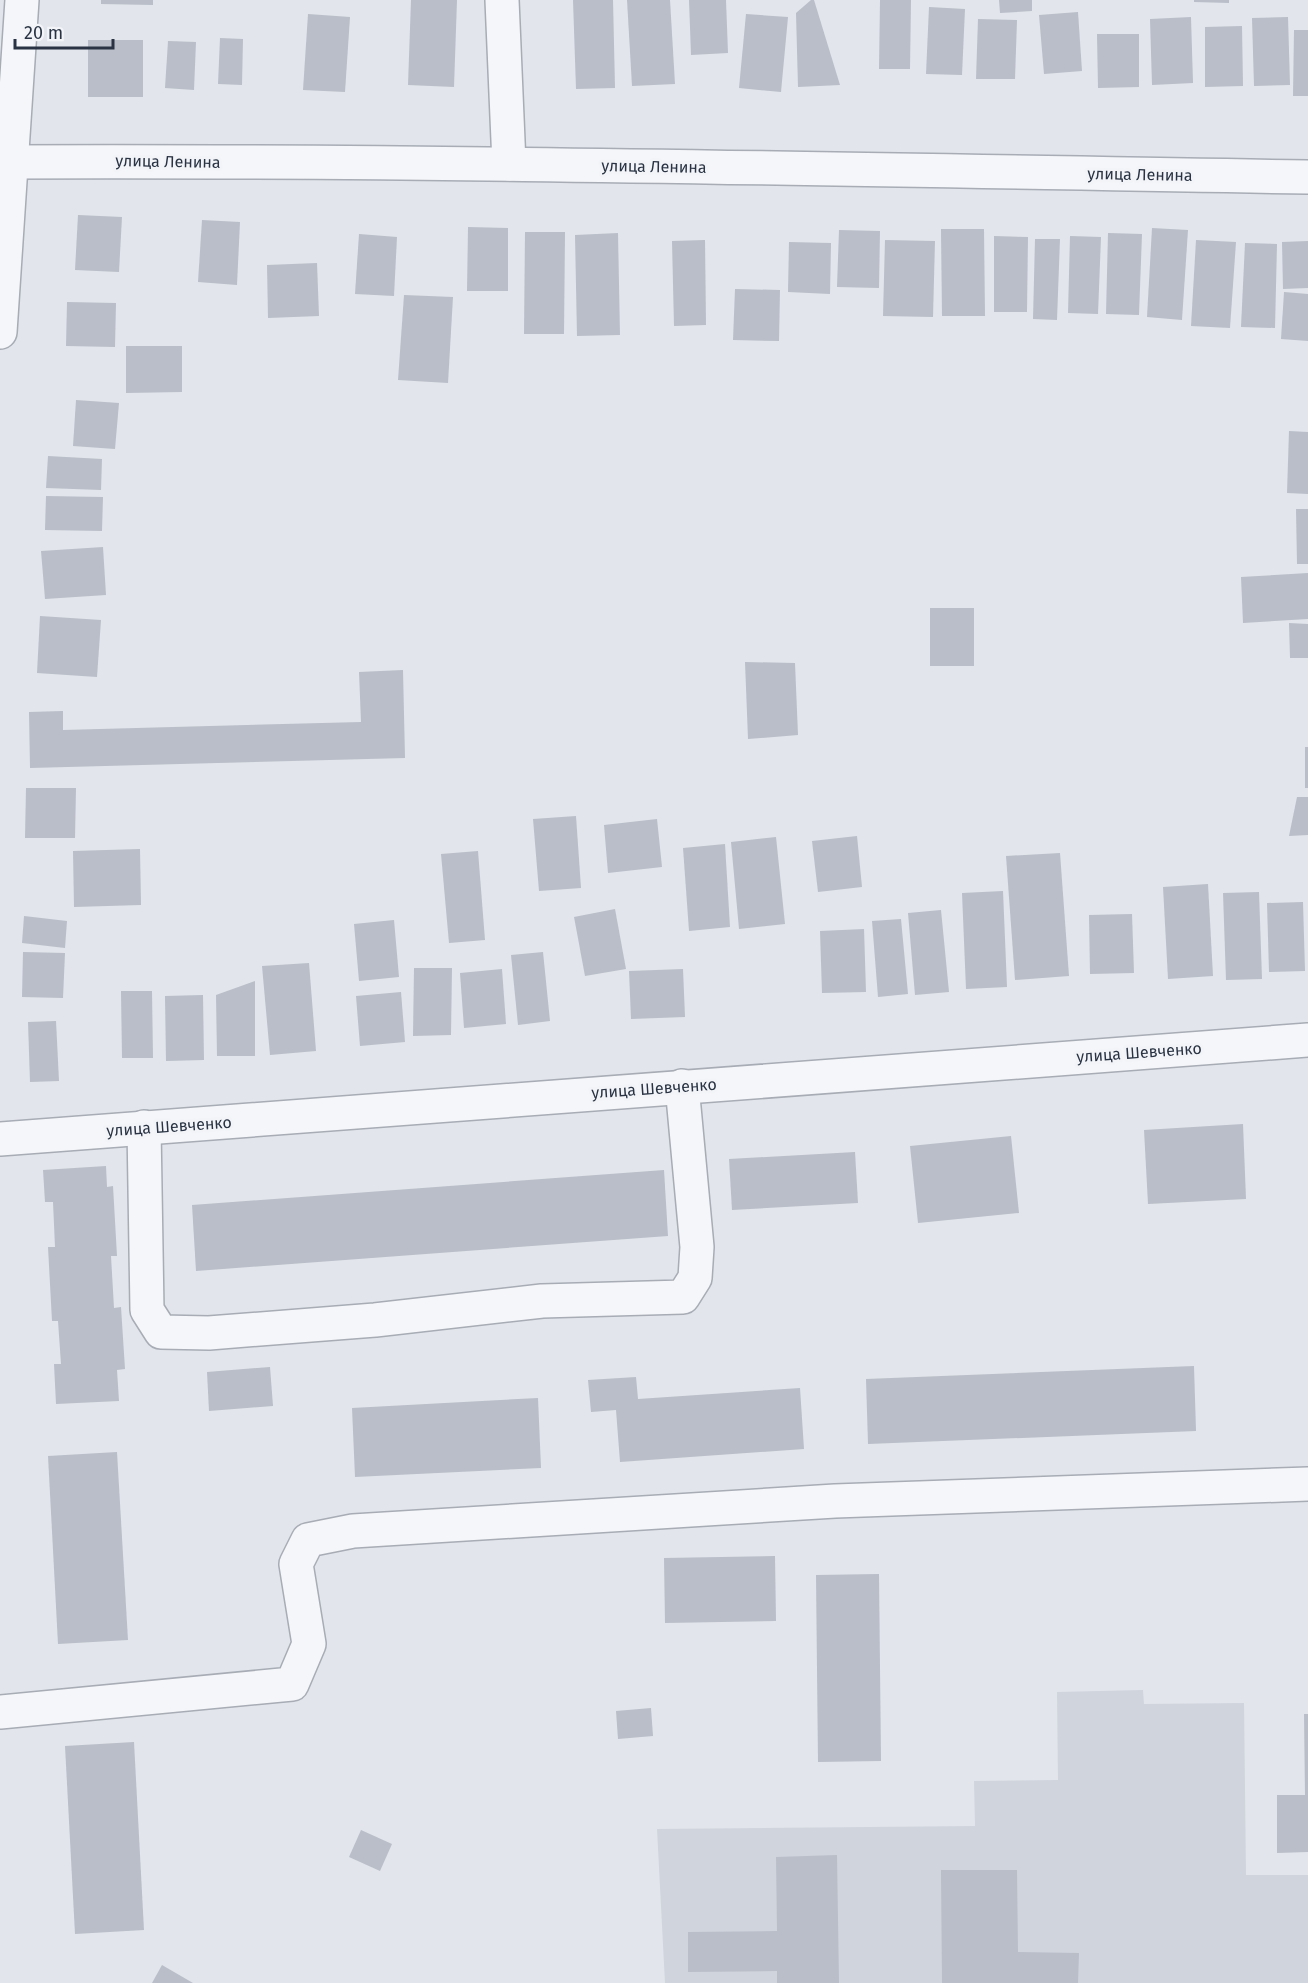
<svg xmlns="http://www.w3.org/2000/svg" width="1308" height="1983" font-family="'Fira Sans',sans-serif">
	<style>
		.built { fill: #d0d4dd }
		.building { fill: #b9bec8 }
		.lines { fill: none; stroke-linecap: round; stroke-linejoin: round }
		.minor-casing { stroke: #a7acb5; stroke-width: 36 }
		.minor { stroke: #f5f6f9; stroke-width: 33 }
		.labels { text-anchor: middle; stroke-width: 6; stroke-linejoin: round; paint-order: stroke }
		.street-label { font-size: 16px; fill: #293343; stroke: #f2f4f8 }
	</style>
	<rect width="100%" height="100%" fill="#e2e5eb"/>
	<!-- built -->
	<polygon class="built" points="1143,1690 1144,1704 1244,1703 1246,1875 1308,1875 1308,1983 665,1983 657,1829 975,1826 974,1781 1058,1780 1057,1692"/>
	<!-- building -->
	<g class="building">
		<polygon points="101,0 153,0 153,5 101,4"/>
		<polygon points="411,0 457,0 454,87 408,85"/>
		<polygon points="573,0 613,0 615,88 576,89"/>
		<polygon points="627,0 670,0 675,84 632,86"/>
		<polygon points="689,0 726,0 728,53 691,55"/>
		<polygon points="811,0 814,0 840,85 798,87 796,13"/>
		<polygon points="880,0 911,0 910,69 879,69"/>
		<polygon points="999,0 1032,0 1032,11 1000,13"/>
		<polygon points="1194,0 1229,0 1229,3 1194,2"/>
		<polygon points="929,7 965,9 962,75 926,74"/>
		<polygon points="1078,12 1082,71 1044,74 1039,15"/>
		<polygon points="308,14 350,17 345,92 303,90"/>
		<polygon points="746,14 788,17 781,92 739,88"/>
		<polygon points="1191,17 1193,83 1152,85 1150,19"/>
		<polygon points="1288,17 1290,85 1254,86 1252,18"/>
		<polygon points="978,19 1017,20 1015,79 976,79"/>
		<polygon points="1242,26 1243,86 1205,87 1205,27"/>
		<polygon points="1294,30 1308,30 1308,96 1293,96"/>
		<polygon points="1097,34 1139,34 1139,87 1098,88"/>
		<polygon points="220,38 243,39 242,85 218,84"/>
		<rect x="88" y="40" width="55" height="57"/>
		<polygon points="168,41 196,42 194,90 165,88"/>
		<polygon points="78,215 122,217 119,272 75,270"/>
		<polygon points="202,220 240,222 237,285 198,282"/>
		<polygon points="468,227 508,228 508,291 467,291"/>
		<polygon points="1152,228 1188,230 1182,320 1147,317"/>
		<polygon points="941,229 984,229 985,316 942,316"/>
		<polygon points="839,230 880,231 879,288 837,287"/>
		<polygon points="525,232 565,232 564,334 524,334"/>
		<polygon points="618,233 620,335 577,336 575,235"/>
		<polygon points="1108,233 1142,234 1139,315 1106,314"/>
		<polygon points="359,234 397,237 394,296 355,294"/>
		<polygon points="994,236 1028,237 1027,312 994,312"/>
		<polygon points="1070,236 1101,237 1098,314 1068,313"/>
		<polygon points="1035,239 1060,239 1057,320 1033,319"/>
		<polygon points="705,240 706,325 674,326 672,241"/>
		<polygon points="885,240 935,241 933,317 883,316"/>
		<polygon points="1196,240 1236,242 1230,328 1191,326"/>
		<polygon points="1308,241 1308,288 1283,289 1282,242"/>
		<polygon points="789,242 831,243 830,294 788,292"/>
		<polygon points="1245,243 1277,244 1275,328 1241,327"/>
		<polygon points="317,263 319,316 268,318 267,265"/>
		<polygon points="735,289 780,290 779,341 733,340"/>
		<polygon points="1284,292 1308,294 1308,341 1281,339"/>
		<polygon points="404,295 453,297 448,383 398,380"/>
		<polygon points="67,302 116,303 115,347 66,346"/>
		<polygon points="126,346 182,346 182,392 126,393"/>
		<polygon points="76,400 119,403 115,449 73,446"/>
		<polygon points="1289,431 1308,432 1308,494 1287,493"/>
		<polygon points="48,456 102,459 101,490 46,488"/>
		<polygon points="46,496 103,497 102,531 45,530"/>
		<polygon points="1296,509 1308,509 1308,564 1297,564"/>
		<polygon points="103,547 106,595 45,599 41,551"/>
		<polygon points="1308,573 1308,619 1243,623 1241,577"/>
		<rect x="930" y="608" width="44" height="58"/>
		<polygon points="40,616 101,620 97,677 37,673"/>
		<polygon points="1289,623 1308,624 1308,658 1290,658"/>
		<polygon points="745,662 795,663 798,735 748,739"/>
		<polygon points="403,670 405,758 30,768 29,712 63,711 63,730 361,722 359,672"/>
		<rect x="1305" y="747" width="3" height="41"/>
		<polygon points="26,788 76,788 75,838 25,838"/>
		<polygon points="1297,797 1308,797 1308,835 1289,836"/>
		<polygon points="576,816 581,888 539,891 533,819"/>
		<polygon points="657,819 662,867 608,873 604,825"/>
		<polygon points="857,836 862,887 818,892 812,841"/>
		<polygon points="776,837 785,924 739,929 731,842"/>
		<polygon points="725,844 730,927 689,931 683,848"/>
		<polygon points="140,849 141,905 74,907 73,851"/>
		<polygon points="478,851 485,940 449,943 441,854"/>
		<polygon points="1060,853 1069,976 1015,980 1006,856"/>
		<polygon points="1208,884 1213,976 1168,979 1163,887"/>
		<polygon points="1003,891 1007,987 966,989 962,893"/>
		<polygon points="1259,892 1262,979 1226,980 1223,893"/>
		<polygon points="1303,902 1305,971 1269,972 1267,903"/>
		<polygon points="615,909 626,969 585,976 574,917"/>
		<polygon points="941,910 949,992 915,995 908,913"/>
		<polygon points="1132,914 1134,973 1090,974 1089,915"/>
		<polygon points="24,916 67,921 65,948 22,943"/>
		<polygon points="901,919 908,994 878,997 872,921"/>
		<polygon points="394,920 399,977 359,981 354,924"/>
		<polygon points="864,929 866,992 822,993 820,931"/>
		<polygon points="23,952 65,953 63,998 22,997"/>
		<polygon points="543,952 550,1021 518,1025 511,955"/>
		<polygon points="309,963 316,1051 270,1055 262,966"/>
		<polygon points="414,968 452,968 451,1035 413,1036"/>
		<polygon points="502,969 506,1024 464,1028 460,973"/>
		<polygon points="683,969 685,1017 631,1019 629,971"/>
		<polygon points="255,981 255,1056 217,1056 216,995"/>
		<polygon points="121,991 152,991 153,1058 122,1058"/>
		<polygon points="401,992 405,1042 360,1046 356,996"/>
		<polygon points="203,995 204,1060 166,1061 165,996"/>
		<polygon points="56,1021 59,1081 30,1082 28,1022"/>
		<polygon points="1243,1124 1246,1199 1148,1204 1144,1130"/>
		<polygon points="1011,1136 1019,1213 918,1223 910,1146"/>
		<polygon points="855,1152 858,1203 732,1210 729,1159"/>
		<polygon points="106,1166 107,1187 113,1186 117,1256 111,1256 114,1308 121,1307 125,1369 117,1370 119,1401 56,1404 54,1364 61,1364 58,1321 52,1321 48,1247 55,1247 53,1202 45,1202 43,1170"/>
		<polygon points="664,1170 668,1236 196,1271 192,1205"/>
		<polygon points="1194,1366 1196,1431 868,1444 866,1379"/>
		<polygon points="270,1367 273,1406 209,1411 207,1372"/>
		<polygon points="636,1377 638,1399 800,1388 804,1449 620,1462 616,1410 591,1412 588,1380"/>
		<polygon points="538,1398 541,1468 355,1477 352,1408"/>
		<polygon points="117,1452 128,1640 58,1644 48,1456"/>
		<polygon points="775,1556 776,1621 665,1623 664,1558"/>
		<polygon points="879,1574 881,1761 818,1762 816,1575"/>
		<polygon points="651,1708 653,1736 618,1739 616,1711"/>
		<polygon points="1304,1714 1308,1714 1308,1852 1277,1853 1277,1795 1305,1795"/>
		<polygon points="134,1742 144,1930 75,1934 65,1746"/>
		<polygon points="361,1830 392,1844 380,1871 349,1857"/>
		<polygon points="837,1855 839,1983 777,1983 777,1971 688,1972 688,1932 777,1931 776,1857"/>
		<polygon points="941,1870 1017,1870 1018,1952 1079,1953 1078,1983 942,1983"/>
		<polygon points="162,1965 193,1983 152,1983"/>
	</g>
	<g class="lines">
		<!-- minor casing -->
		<g class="minor-casing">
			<g id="minor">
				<polyline points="502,0 509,164"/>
				<path d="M0,162C436,160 872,170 1308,177"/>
				<polyline points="0,332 22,0"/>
				<polyline points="144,1127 147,1310 161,1332 209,1333 375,1320 542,1301 683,1297 695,1278 697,1247 682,1086"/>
				<polyline points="0,1139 1308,1040"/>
				<polyline points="0,1712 292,1684 309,1644 296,1564 308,1540 353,1531 835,1501 1308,1484"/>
			</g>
		</g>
		<!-- minor -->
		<use href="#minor" class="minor"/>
	</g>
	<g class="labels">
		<!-- street labels -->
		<g class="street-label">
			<text transform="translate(168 161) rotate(1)" y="6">улица Ленина</text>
			<text transform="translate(654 166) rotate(1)" y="6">улица Ленина</text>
			<text transform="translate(1140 174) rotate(1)" y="6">улица Ленина</text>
			<text transform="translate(1139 1052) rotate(-4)" y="6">улица Шевченко</text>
			<text transform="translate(654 1088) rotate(-4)" y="6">улица Шевченко</text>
			<text transform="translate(169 1126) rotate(-4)" y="6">улица Шевченко</text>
		</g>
	</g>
	<!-- scale -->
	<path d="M15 39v9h98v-9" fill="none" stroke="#293343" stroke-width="3"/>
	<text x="24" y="39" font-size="18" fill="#293343" stroke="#f2f4f8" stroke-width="4.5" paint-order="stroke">20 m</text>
</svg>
